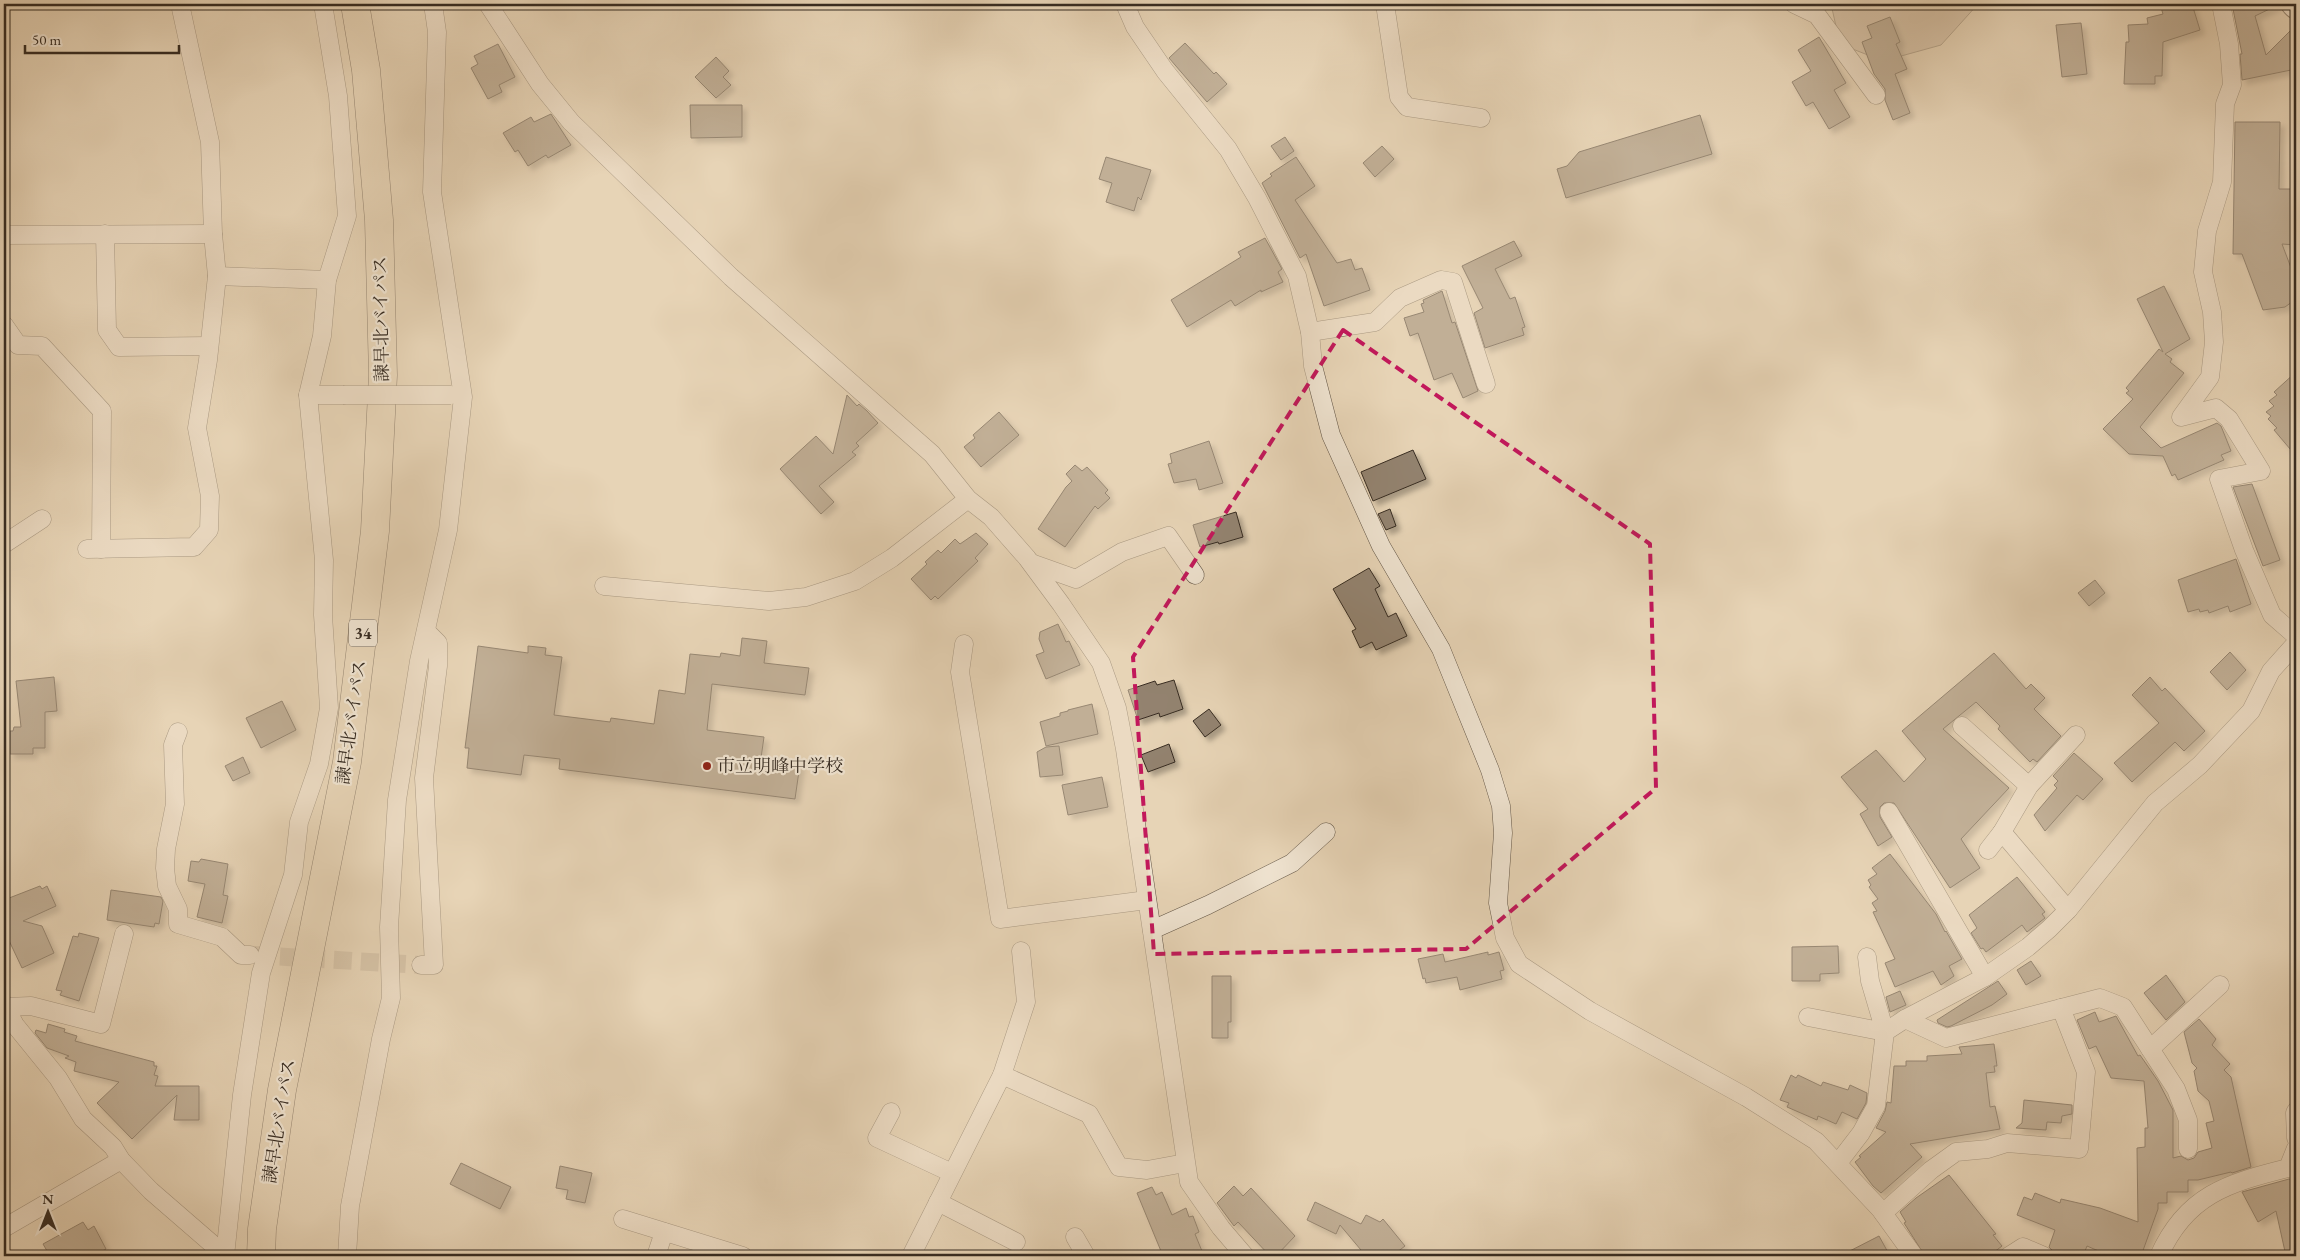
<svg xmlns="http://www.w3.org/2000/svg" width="2300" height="1260" font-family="'EB Garamond','Noto Serif JP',serif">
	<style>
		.green { fill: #c9b79d; stroke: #807260 }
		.building { fill: #93836f; stroke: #372c22; filter: url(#shadow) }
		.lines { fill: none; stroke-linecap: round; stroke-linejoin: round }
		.street-tunnel { stroke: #c4b298; stroke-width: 18; stroke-dasharray: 18 9; stroke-linecap: butt }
		.street-casing { stroke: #635647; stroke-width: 19 }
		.secondary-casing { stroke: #372c22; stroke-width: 27 }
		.highway-casing { stroke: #372c22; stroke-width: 29 }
		.street { stroke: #efe3d0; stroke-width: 18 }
		.secondary { stroke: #efe3d0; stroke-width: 25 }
		.highway { stroke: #e7d4b6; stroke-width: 28 }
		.street-bridge-casing { stroke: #635647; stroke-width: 19; stroke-linecap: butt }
		.street-bridge { stroke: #efe3d0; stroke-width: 18 }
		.marked { fill: none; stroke: #c2185b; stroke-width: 4; stroke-dasharray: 10 6; stroke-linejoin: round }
		.poi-dot { fill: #8f2418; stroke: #efe3d0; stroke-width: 2 }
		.labels { text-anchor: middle; stroke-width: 4.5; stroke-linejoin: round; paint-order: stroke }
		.shield { fill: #efe3d0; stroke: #6e6356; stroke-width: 1 }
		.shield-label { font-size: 16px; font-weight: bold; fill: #372c22 }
		.street-label { font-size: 18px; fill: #372c22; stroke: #efe3d0 }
		.poi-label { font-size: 18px; fill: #372c22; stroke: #efe3d0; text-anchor: start }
	</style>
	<defs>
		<filter id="shadow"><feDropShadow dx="4.5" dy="4.5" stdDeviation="2.5" flood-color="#0004"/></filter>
	</defs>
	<rect width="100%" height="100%" fill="#e7d4b6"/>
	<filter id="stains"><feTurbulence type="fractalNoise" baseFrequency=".004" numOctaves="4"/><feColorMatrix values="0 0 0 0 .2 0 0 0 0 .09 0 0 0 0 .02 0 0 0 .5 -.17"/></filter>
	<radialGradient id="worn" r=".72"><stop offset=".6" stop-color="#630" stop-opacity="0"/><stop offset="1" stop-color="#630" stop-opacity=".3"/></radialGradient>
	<!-- green -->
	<polygon class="green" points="1831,4 1978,4 1941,45 1883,61 1840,44"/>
	<!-- building -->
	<g class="building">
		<polygon points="2160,4 2192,4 2200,30 2163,42 2162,76 2155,76 2155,84 2124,84 2126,42 2129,42 2128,25 2148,24 2147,18 2163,14"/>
		<polygon points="2232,4 2280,4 2255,16 2266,55 2296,25 2296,69 2242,80 2240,54 2242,54"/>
		<polygon points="1890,17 1900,42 1896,44 1907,69 1895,74 1910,113 1893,120 1885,100 1885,89 1874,74 1862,42 1872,38 1867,26"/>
		<polygon points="2081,23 2087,74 2062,77 2056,25"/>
		<polygon points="1819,37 1846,83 1834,90 1850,117 1829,129 1813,102 1806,106 1792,82 1811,71 1798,50"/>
		<polygon points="1185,43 1214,74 1216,72 1227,84 1207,102 1169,58"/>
		<polygon points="498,44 515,77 499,85 502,92 488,99 471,68 478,64 474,56"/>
		<polygon points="716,57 729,71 723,77 731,85 716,98 695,77"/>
		<polygon points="690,105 742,105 742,137 691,138"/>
		<polygon points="551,114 571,145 548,158 546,155 528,166 518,150 515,152 503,133 531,117 534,122"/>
		<polygon points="1700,115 1712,154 1566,198 1557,169 1567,166 1579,152"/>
		<polygon points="2235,122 2280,122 2279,189 2296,189 2296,245 2282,244 2296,281 2296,299 2285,307 2263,310 2242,254 2233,254"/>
		<polygon points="1285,137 1294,151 1281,160 1271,146"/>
		<polygon points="1382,146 1394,159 1375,177 1363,163"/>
		<polygon points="1106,157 1151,170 1141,200 1138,197 1134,211 1106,202 1112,183 1099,179"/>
		<polygon points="1296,157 1315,186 1295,200 1337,263 1351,259 1355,270 1362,268 1370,290 1324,306 1306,254 1300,258 1262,183 1272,176 1270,174"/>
		<polygon points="1265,238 1282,269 1278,272 1283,282 1261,292 1261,290 1235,306 1231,300 1187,327 1171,300 1241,257 1238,252"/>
		<polygon points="1514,241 1522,256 1495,269 1510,299 1515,297 1525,327 1522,328 1524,335 1485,348 1474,313 1483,308 1462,266"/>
		<polygon points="2164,286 2190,339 2165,354 2172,359 2170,362 2184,373 2140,427 2161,448 2217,423 2221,426 2231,451 2221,455 2224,460 2178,480 2175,474 2172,476 2163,456 2129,454 2103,429 2133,399 2126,393 2129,391 2126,388 2159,349 2163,352 2137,299"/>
		<polygon points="1442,291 1452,323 1455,322 1478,391 1463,398 1452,373 1434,380 1418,333 1410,336 1404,318 1424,312 1421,304 1424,303 1423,300"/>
		<polygon points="2296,372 2296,456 2274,430 2277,428 2268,419 2271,416 2266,412 2274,406 2269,401 2277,395 2274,392"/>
		<polygon points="847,395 857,406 859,404 867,411 878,423 856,443 859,446 852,452 856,455 819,486 834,502 821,514 780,469 816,436 833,454"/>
		<polygon points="999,412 1019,435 981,467 964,447 975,438 973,435"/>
		<polygon points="1209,441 1223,483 1199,490 1196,479 1174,483 1168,464 1172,463 1170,454"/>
		<polygon points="1413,450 1426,479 1373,501 1361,472"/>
		<polygon points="1075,465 1082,471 1087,467 1108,490 1105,493 1110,498 1098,509 1095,506 1065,547 1038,529 1066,487 1072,481 1066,474"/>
		<polygon points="2252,484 2280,560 2263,566 2233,487"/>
		<polygon points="1390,509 1396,526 1386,530 1378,514"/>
		<polygon points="1236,512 1243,537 1219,544 1218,542 1200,547 1193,525"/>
		<polygon points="976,533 988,544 975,558 978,561 938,599 935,596 931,600 911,579 927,564 925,562 938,550 941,553 955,539 960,544"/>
		<polygon points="2236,559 2251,604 2230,612 2228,606 2209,613 2208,610 2200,612 2199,609 2188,612 2178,580"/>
		<polygon points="1369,568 1380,586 1375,589 1388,617 1396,613 1407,636 1376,650 1372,642 1360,648 1352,631 1356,629 1333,589"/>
		<polygon points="2095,580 2105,593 2089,606 2078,593"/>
		<polygon points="1058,624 1066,642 1069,641 1080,665 1046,679 1036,655 1044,652 1039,639 1040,632"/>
		<polygon points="742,638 767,641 764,663 809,668 805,695 712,684 707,730 764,737 761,758 800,764 795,799 559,769 560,759 524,755 521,775 467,768 469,748 465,748 478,646 528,653 528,646 546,648 545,655 562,657 554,715 610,722 611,718 654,724 659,690 685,694 690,654 720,657 721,653 740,656"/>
		<polygon points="2230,652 2246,670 2227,690 2210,672"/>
		<polygon points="1994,653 2026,689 2031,684 2045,698 2034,709 2061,736 2037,762 2033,759 2030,762 1998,729 2000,726 1976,702 1943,729 2009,788 1961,839 1980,868 1950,888 1894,803 1884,803 1880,807 1880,817 1892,837 1878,846 1860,814 1868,809 1841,777 1876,750 1904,782 1926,759 1902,731"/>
		<polygon points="54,677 57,711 45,712 45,748 33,748 33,754 10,754 10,731 13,731 14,727 21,727 16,681"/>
		<polygon points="2150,677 2162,691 2165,688 2205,731 2184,751 2175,742 2132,782 2114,763 2159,723 2132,695"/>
		<polygon points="1174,680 1183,709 1160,717 1159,713 1138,720 1128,690 1155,681 1157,685"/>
		<polygon points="282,701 296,730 261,748 246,718"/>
		<polygon points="1092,704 1098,734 1046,746 1040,722 1060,716 1060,713 1068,711 1068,710"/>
		<polygon points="1209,709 1221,725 1205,737 1193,721"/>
		<polygon points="1169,744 1175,762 1148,772 1141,755"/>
		<polygon points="1059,746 1063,775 1040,777 1037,752 1046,747"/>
		<polygon points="2074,753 2103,779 2083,800 2077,795 2045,831 2034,815 2057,788 2054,785 2058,781 2053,776"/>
		<polygon points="243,757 250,773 233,781 225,766"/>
		<polygon points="1102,777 1108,807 1068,815 1062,785"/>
		<polygon points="1890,854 1936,914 1945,932 1946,931 1962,959 1949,966 1954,976 1941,985 1933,971 1895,987 1885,963 1895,959 1873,912 1877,911 1872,903 1878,899 1869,887 1871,885 1868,880 1877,874 1872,868"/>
		<polygon points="201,859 228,864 223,895 228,896 222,923 197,917 205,884 188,881 191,861 199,862"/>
		<polygon points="2017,877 2045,912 2042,914 2045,918 2027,932 2022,925 1986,952 1983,948 1981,949 1971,933 1977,928 1969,915"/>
		<polygon points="40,886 42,889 47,886 56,906 23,921 42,926 54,953 22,968 4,930 4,900"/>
		<polygon points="111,890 161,897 163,901 159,924 155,923 154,927 107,920"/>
		<polygon points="79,933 99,938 79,1001 60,995 62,991 56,990 73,936 78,937"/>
		<polygon points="1838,946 1839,973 1820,974 1820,981 1792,981 1792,947"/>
		<polygon points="1488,952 1488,955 1499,952 1504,970 1500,971 1502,979 1460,990 1457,977 1426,983 1425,978 1423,979 1418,959 1443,954 1445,962"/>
		<polygon points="2031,961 2041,976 2026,985 2017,970"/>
		<polygon points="2166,975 2185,1002 2166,1020 2144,993"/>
		<polygon points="1212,976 1231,976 1231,1022 1228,1022 1228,1038 1212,1038"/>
		<polygon points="1998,981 2007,994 1992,1005 1951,1026 1947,1027 1938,1023 1937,1020"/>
		<polygon points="1900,991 1906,1005 1890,1012 1886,997"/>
		<polygon points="2095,1012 2099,1022 2116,1016 2138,1056 2140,1055 2158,1081 2173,1110 2173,1158 2181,1156 2188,1160 2194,1158 2198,1152 2212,1148 2206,1123 2214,1121 2209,1101 2198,1091 2194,1071 2197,1068 2192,1063 2184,1032 2199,1019 2216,1039 2212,1045 2230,1064 2224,1070 2231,1077 2251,1167 2232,1173 2231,1172 2198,1180 2188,1180 2188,1192 2167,1192 2167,1203 2158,1203 2158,1209 2141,1256 2110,1256 2087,1246 2083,1256 2067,1256 2053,1251 2049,1247 2055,1230 2017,1215 2024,1197 2032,1200 2035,1193 2060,1203 2061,1199 2100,1208 2138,1222 2137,1148 2145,1147 2145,1128 2148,1128 2144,1081 2111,1078 2096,1046 2089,1049 2077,1020"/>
		<polygon points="48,1024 65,1029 64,1032 77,1036 75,1041 154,1062 154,1066 157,1066 154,1075 158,1076 155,1086 199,1086 199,1120 174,1120 177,1095 132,1139 97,1103 119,1082 74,1071 76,1062 65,1058 69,1056 47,1048 35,1033 36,1030 46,1033"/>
		<polygon points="1994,1044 1997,1066 1994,1066 1995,1072 1986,1073 1990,1107 1995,1106 2000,1129 1910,1144 1922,1157 1881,1193 1873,1186 1855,1162 1861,1157 1859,1156 1886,1132 1876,1128 1885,1111 1887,1102 1891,1103 1894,1066 1906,1066 1906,1061 1927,1061 1927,1056 1962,1054 1959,1047"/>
		<polygon points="1791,1075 1796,1078 1798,1075 1821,1086 1823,1082 1848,1090 1850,1085 1867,1093 1866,1103 1857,1119 1842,1112 1836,1124 1818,1116 1817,1120 1787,1107 1789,1103 1780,1100"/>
		<polygon points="2024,1100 2072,1105 2072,1114 2062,1116 2061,1123 2047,1122 2046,1130 2016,1128 2022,1123"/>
		<polygon points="461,1163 511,1187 500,1209 450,1184"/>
		<polygon points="560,1166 592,1173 585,1203 566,1199 568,1190 556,1188"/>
		<polygon points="1949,1175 1996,1234 1993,1235 2002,1246 1989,1256 1925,1256 1904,1223 1906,1222 1900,1212 1916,1198"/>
		<polygon points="2289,1179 2296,1180 2296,1256 2286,1256 2276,1211 2258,1222 2242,1192"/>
		<polygon points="1234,1186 1243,1196 1251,1188 1295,1236 1276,1256 1270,1256 1238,1222 1234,1226 1217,1203"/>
		<polygon points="1152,1187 1156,1195 1162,1192 1172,1215 1186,1208 1189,1217 1193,1216 1199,1232 1195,1234 1204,1256 1163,1256 1137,1193"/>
		<polygon points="1315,1202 1361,1224 1366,1215 1380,1222 1383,1219 1405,1246 1392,1256 1366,1256 1340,1225 1336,1234 1307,1220"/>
		<polygon points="83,1222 88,1230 94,1226 106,1249 93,1256 50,1256 43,1244"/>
		<polygon points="1879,1236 1890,1256 1840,1256"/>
	</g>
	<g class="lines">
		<!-- street-tunnel -->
		<polyline class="street-tunnel" points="253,955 421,965"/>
		<!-- street casing -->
		<g class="street-casing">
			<g id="street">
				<polyline points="488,4 540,84 571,122 731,277 932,454 968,499 991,517 1027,558 1061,604 1101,663 1117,708 1125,749 1189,1182 1221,1228 1245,1256"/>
				<polyline points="1125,4 1135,27 1165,71 1228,149 1257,198 1297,276 1310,332 1313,366 1331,435 1381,546 1441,649 1490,770 1501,806 1503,833 1498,903 1505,938 1519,964 1590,1011 1746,1097 1816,1141 1880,1209 1914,1256"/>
				<polyline points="1385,4 1399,97 1407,107 1481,118"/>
				<polyline points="1794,4 1817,15 1876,95"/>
				<polyline points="2221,4 2229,44 2232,85 2225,104 2222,182 2207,231 2203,272 2212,312 2214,342 2210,377 2181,417 2216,408 2229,419 2261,471 2219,479 2244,550 2272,615 2296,636"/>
				<polyline points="105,234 107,330 119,347 209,346"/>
				<polyline points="4,235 213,234"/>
				<polyline points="217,276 327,280"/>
				<polyline points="4,325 18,345 42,346 102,411 101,549"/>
				<polyline points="1310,332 1375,322 1400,298 1441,280 1453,282 1486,384"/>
				<polyline points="308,395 343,395"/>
				<polyline points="4,544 42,519"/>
				<polyline points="87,549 194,547 209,530 210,496 197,428 208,360 217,276 213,234 210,142 180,4"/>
				<polyline points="1031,563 1076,579 1122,552 1168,536 1195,575"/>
				<polyline points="604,586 769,601 806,597 855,581 892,558 968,499"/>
				<polyline points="964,644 960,672 1000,919 1147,900"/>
				<polyline points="1962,726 2029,786"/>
				<polyline points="178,732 173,745 175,804 166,849 165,868 167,886 178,909 178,924 222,937 241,955 250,955"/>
				<polyline points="1889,812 1985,977"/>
				<polyline points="2002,832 2068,910"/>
				<polyline points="1988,850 2002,832 2029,786 2076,735"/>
				<polyline points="1152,930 1208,905 1292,863 1326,832"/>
				<polyline points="421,965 434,965 424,778 438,666 438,643 426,631"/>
				<polyline points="4,1004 15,1025 58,1078 83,1119 113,1147 121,1160 151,1191 226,1256"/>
				<polyline points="6,1007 31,1006 101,1024 124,934"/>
				<polyline points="1808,1017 1885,1032 1870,981 1867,957"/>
				<polyline points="1905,1019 1946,1038 2100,998 2123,1007 2176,1089 2188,1120 2188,1149"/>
				<polyline points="2150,1049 2220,985"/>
				<polyline points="1002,1075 1026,1002 1021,951"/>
				<polyline points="2296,1111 2295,1113 2296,1138"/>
				<polyline points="891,1112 877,1138 952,1173"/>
				<polyline points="1838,1163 1861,1133 1876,1106 1885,1032 1905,1019 1985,977 2028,947 2049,929 2068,910 2155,803 2200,765 2251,711 2271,671 2296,643"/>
				<polyline points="938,1202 1016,1242"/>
				<polyline points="1883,1213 1931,1170 1956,1152 1988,1149 2007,1143 2079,1149 2086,1072 2061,1008"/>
				<polyline points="623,1219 743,1256"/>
				<polyline points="4,1228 121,1160"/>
				<polyline points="1075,1237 1086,1256"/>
				<polyline points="225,1256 242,1095 261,973 293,875 299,822 319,764 329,708 323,615 324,560 308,395 322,336 327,280 347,216 338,96 323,4"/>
				<polyline points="347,1256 350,1206 381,1039 391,998 389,927 397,800 419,661 448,530 463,397 432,192 437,32 433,4"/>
				<polyline points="656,1256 664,1232"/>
				<polyline points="911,1256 1002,1075 1089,1114 1119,1167 1147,1170 1185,1163"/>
				<polyline points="2009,1256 2023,1247 2044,1256"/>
				<path d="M2159,1256C2186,1195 2228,1183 2288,1168L2296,1148"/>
			</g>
		</g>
		<!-- secondary casing -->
		<g class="secondary-casing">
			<polyline id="secondary" points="2294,4 2296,6"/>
		</g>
		<!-- highway casing -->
		<g class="highway-casing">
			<polyline id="highway" points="261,1256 262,1229 282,1090 347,762 375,531 383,375 379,220 366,70 355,4"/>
		</g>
		<!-- street -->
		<use href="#street" class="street"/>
		<!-- secondary -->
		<use href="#secondary" class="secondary"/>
		<!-- highway -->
		<use href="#highway" class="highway"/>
		<!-- street-bridge casing -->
		<g class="street-bridge-casing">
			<polyline id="street-bridge" points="343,395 451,395"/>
		</g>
		<!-- street-bridge -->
		<use href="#street-bridge" class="street-bridge"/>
	</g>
	<!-- marked area -->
	<path d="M0 0H2300V1260H0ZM1343,330L1650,544L1656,788L1466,949L1154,954L1133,657Z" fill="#e7d4b6" fill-opacity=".55" fill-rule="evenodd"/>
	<path class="marked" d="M1343,330L1650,544L1656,788L1466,949L1154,954L1133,657Z"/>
	<!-- markers -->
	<circle class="poi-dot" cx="707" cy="766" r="5"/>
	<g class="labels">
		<!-- shield labels -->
		<rect class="shield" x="349" y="619.5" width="28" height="27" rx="4"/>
		<g class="shield-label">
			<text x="363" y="639">34</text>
		</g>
		<!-- street labels -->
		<g class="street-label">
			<text transform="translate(381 319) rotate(-91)" y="6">諫早北バイパス</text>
			<text transform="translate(351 722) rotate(-82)" y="6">諫早北バイパス</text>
			<text transform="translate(279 1121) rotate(-81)" y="6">諫早北バイパス</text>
		</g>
		<!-- poi labels -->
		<g class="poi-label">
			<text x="717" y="772">市立明峰中学校</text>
		</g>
	</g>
	<!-- margin -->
	<rect width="2300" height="1260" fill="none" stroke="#e7d4b6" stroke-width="20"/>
	<rect x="5" y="5" width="2290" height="1250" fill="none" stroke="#372c22" stroke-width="2.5"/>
	<rect x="10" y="10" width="2280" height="1240" fill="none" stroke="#372c22"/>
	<!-- north arrow -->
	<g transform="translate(48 1212)" stroke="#efe3d0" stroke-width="4" paint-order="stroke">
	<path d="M0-4L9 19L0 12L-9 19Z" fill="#372c22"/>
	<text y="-8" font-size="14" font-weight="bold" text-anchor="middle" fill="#372c22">N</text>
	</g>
	<!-- scale -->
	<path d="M25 45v8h154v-8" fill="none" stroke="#372c22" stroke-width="2.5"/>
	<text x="32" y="45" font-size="15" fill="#372c22" stroke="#efe3d0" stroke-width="4" paint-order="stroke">50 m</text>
	<rect width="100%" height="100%" filter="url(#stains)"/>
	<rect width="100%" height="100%" fill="url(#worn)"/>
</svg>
